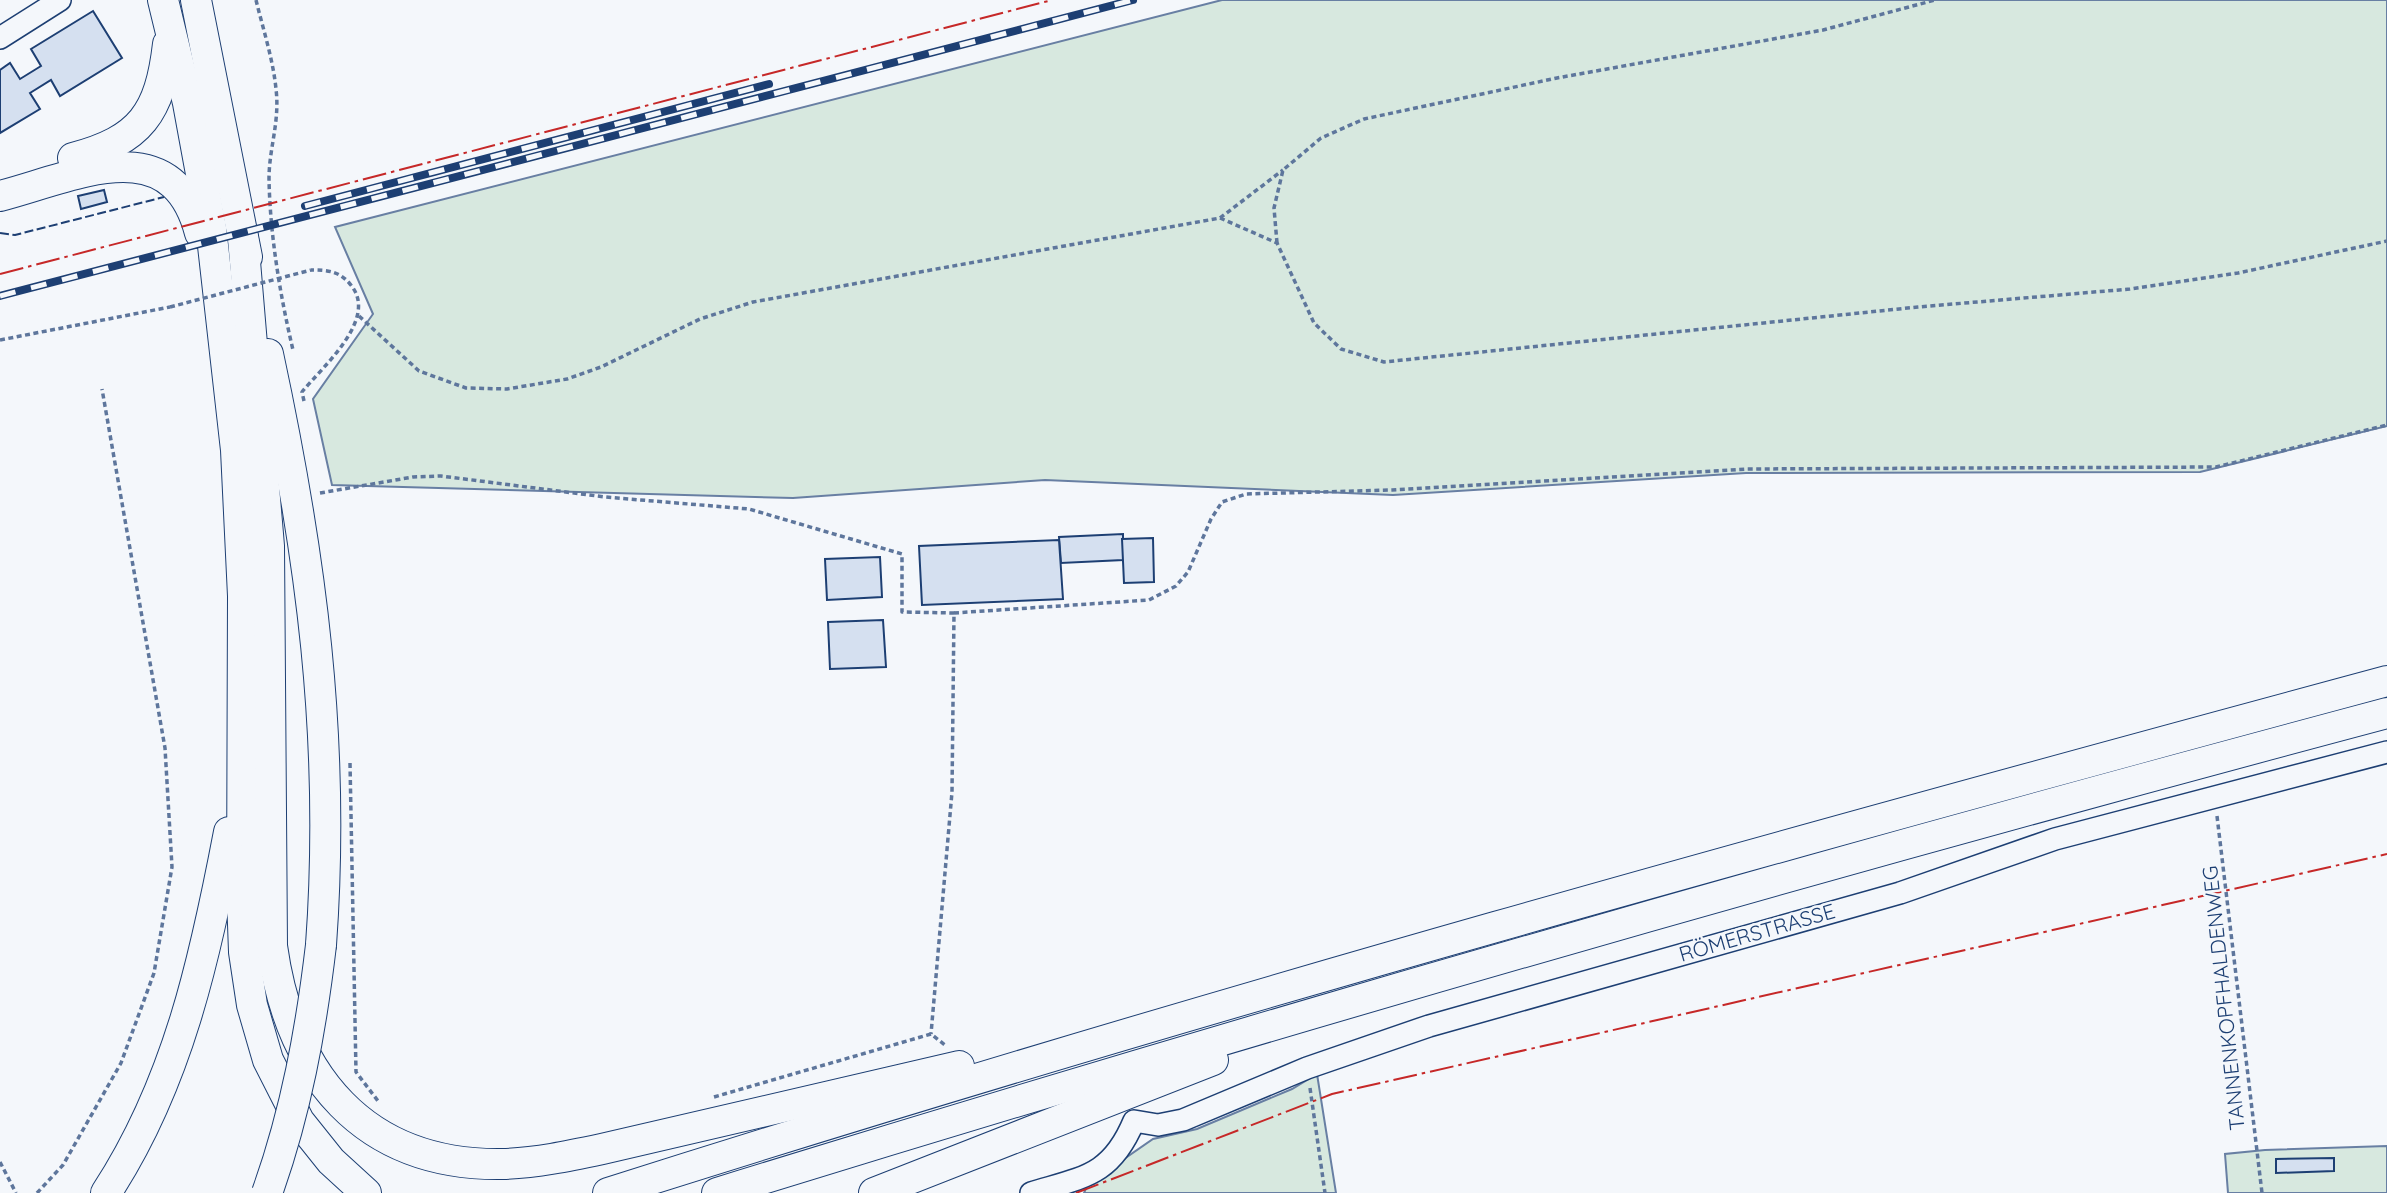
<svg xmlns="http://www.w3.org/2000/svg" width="2387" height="1193" font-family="Quicksand,sans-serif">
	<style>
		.green { fill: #d7e8df; stroke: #687fa3; stroke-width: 2 }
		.building { fill: #d5e0f0; stroke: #1d3f73; stroke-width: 2 }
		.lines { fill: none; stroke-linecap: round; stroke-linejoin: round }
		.minor-casing { stroke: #1d3f73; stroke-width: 24 }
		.highway-casing { stroke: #1d3f73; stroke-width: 32 }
		.path { stroke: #5e769c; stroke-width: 3.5; stroke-dasharray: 5 3.5; stroke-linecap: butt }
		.minor { stroke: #f4f7fb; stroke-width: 21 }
		.highway { stroke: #f4f7fb; stroke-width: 30 }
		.rail-casing { stroke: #1d3f73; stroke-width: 8 }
		.rail { stroke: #f4f7fb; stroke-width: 5; stroke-dasharray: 16; stroke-linecap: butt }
		.highway-bridge-casing { stroke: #1d3f73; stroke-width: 32; stroke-linecap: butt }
		.path-bridge { stroke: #5e769c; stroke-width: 3.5; stroke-dasharray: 5 3.5; stroke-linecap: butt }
		.highway-bridge { stroke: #f4f7fb; stroke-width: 30 }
		.fence { stroke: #1d3f73; stroke-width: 2; stroke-dasharray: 9 3.5; stroke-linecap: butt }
		.power { stroke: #c62828; stroke-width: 2; stroke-dasharray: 24 5 3.5 5; stroke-linecap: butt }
		.labels { text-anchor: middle; stroke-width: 5; stroke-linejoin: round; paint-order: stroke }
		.street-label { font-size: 21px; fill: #1d3f73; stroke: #f4f7fb }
	</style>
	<rect width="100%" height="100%" fill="#f4f7fb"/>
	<!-- green -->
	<g class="green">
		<polygon points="1222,0 2387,0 2387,426 2200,472 1746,473 1393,495 1045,480 793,498 332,485 313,399 373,314 335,227"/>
		<polygon points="1317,1074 1336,1193 1084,1193 1088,1184 1153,1139 1197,1129 1292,1089"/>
		<polygon points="2387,1146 2387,1193 2228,1193 2225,1154 2265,1150"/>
	</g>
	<!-- building -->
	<g class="building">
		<polygon points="93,11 122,58 60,96 51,80 30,93 40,109 0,133 0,70 10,63 20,79 41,66 31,49"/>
		<polygon points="104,190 107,202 81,209 78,196"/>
		<polygon points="1123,534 1123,560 1061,563 1059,537"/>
		<polygon points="1153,538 1154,582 1124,583 1122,539"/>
		<polygon points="1059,540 1063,599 922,605 919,546"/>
		<polygon points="880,557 882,597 827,600 825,559"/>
		<polygon points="883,620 886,667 830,669 828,622"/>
		<polygon points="2334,1158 2334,1171 2276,1173 2276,1159"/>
	</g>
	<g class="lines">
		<!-- minor casing -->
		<g class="minor-casing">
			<g id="minor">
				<polyline points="0,38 60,0"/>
				<path d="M1031,1193C1084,1177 1111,1176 1134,1121L1158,1125L1183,1120L1307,1068L1429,1026L1900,893L2055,839L2387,752"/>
			</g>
		</g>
		<!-- highway casing -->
		<g class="highway-casing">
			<g id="highway">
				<polyline points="163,0 188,103 211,228 236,450 243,596 242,897 244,952 252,1005 268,1060 299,1121 331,1161 366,1193"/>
				<polyline points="196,0 247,257"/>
				<path d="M73,158C141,140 160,113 168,44"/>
				<path d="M0,196C74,177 172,126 200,233"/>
				<path d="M243,238L269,546L272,946C290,1075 363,1166 502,1164C536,1163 569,1156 602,1149L959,1066"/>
				<path d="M268,354C311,554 336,739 321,945"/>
				<path d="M106,1193C178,1083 205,958 229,832"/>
				<path d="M608,1193C1196,1006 1791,842 2387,681"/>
				<path d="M717,1193C1270,1022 1827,862 2387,713"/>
				<polyline points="874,1193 1213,1060"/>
			</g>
		</g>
		<!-- path -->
		<g class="path">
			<path d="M256,0C263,29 273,59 276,89C280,122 269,148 269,179C270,235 280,295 293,350"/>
			<polyline points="1220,218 1277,243 1314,323 1341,349 1384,362 1918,307 2130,289 2238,273 2387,241"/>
			<polyline points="1277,243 1274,208 1283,170 1321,138 1364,119 1557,78 1823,30 1935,0"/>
			<polyline points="359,316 419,371 466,388 507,389 567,379 601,367 700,319 753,302 1220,218 1283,170"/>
			<polyline points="0,340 170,307"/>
			<path d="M304,401L302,392C323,366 380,318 350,284C339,271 328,270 311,270"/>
			<polyline points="320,493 413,477 441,476 605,497 749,509 902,554 902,612 954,613 952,792 931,1034"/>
			<polyline points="954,613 1149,600 1176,586 1188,572 1211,519 1222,502 1246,494 1392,490 1747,469 2216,467 2387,425"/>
			<polyline points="350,763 356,1072 378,1101"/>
			<polyline points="2217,816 2262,1193"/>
			<polyline points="1310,1088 1325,1193"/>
			<polyline points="714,1097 931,1034 945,1045"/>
			<polyline points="0,1162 16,1193"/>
			<polyline points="37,1193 63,1165 121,1063 154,973 172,867 165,748 102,389"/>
		</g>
		<!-- minor -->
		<use href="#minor" class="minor"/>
		<!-- highway -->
		<use href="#highway" class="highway"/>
		<!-- rail casing -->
		<g class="rail-casing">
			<g id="rail">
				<polyline points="305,206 769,84"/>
				<polyline points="0,296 1133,0"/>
			</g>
		</g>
		<!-- rail -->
		<use href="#rail" class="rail"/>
		<!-- highway-bridge casing -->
		<g class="highway-bridge-casing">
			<path id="highway-bridge" d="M267,1193C296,1112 311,1030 321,945"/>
		</g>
		<!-- path-bridge -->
		<polyline class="path-bridge" points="170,307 311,270"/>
		<!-- highway-bridge -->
		<use href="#highway-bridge" class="highway-bridge"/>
		<!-- fence -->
		<polyline class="fence" points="0,233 15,235 164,197"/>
		<!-- power -->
		<g class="power">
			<polyline points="0,274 1052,0"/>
			<polyline points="1076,1193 1332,1094 2387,854"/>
		</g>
	</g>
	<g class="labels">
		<!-- street labels -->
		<g class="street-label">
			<text transform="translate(1757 933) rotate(-16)" y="7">RÖMERSTRASSE</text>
			<text transform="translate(2224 998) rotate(-96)" y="7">TANNENKOPFHALDENWEG</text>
		</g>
	</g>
</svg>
